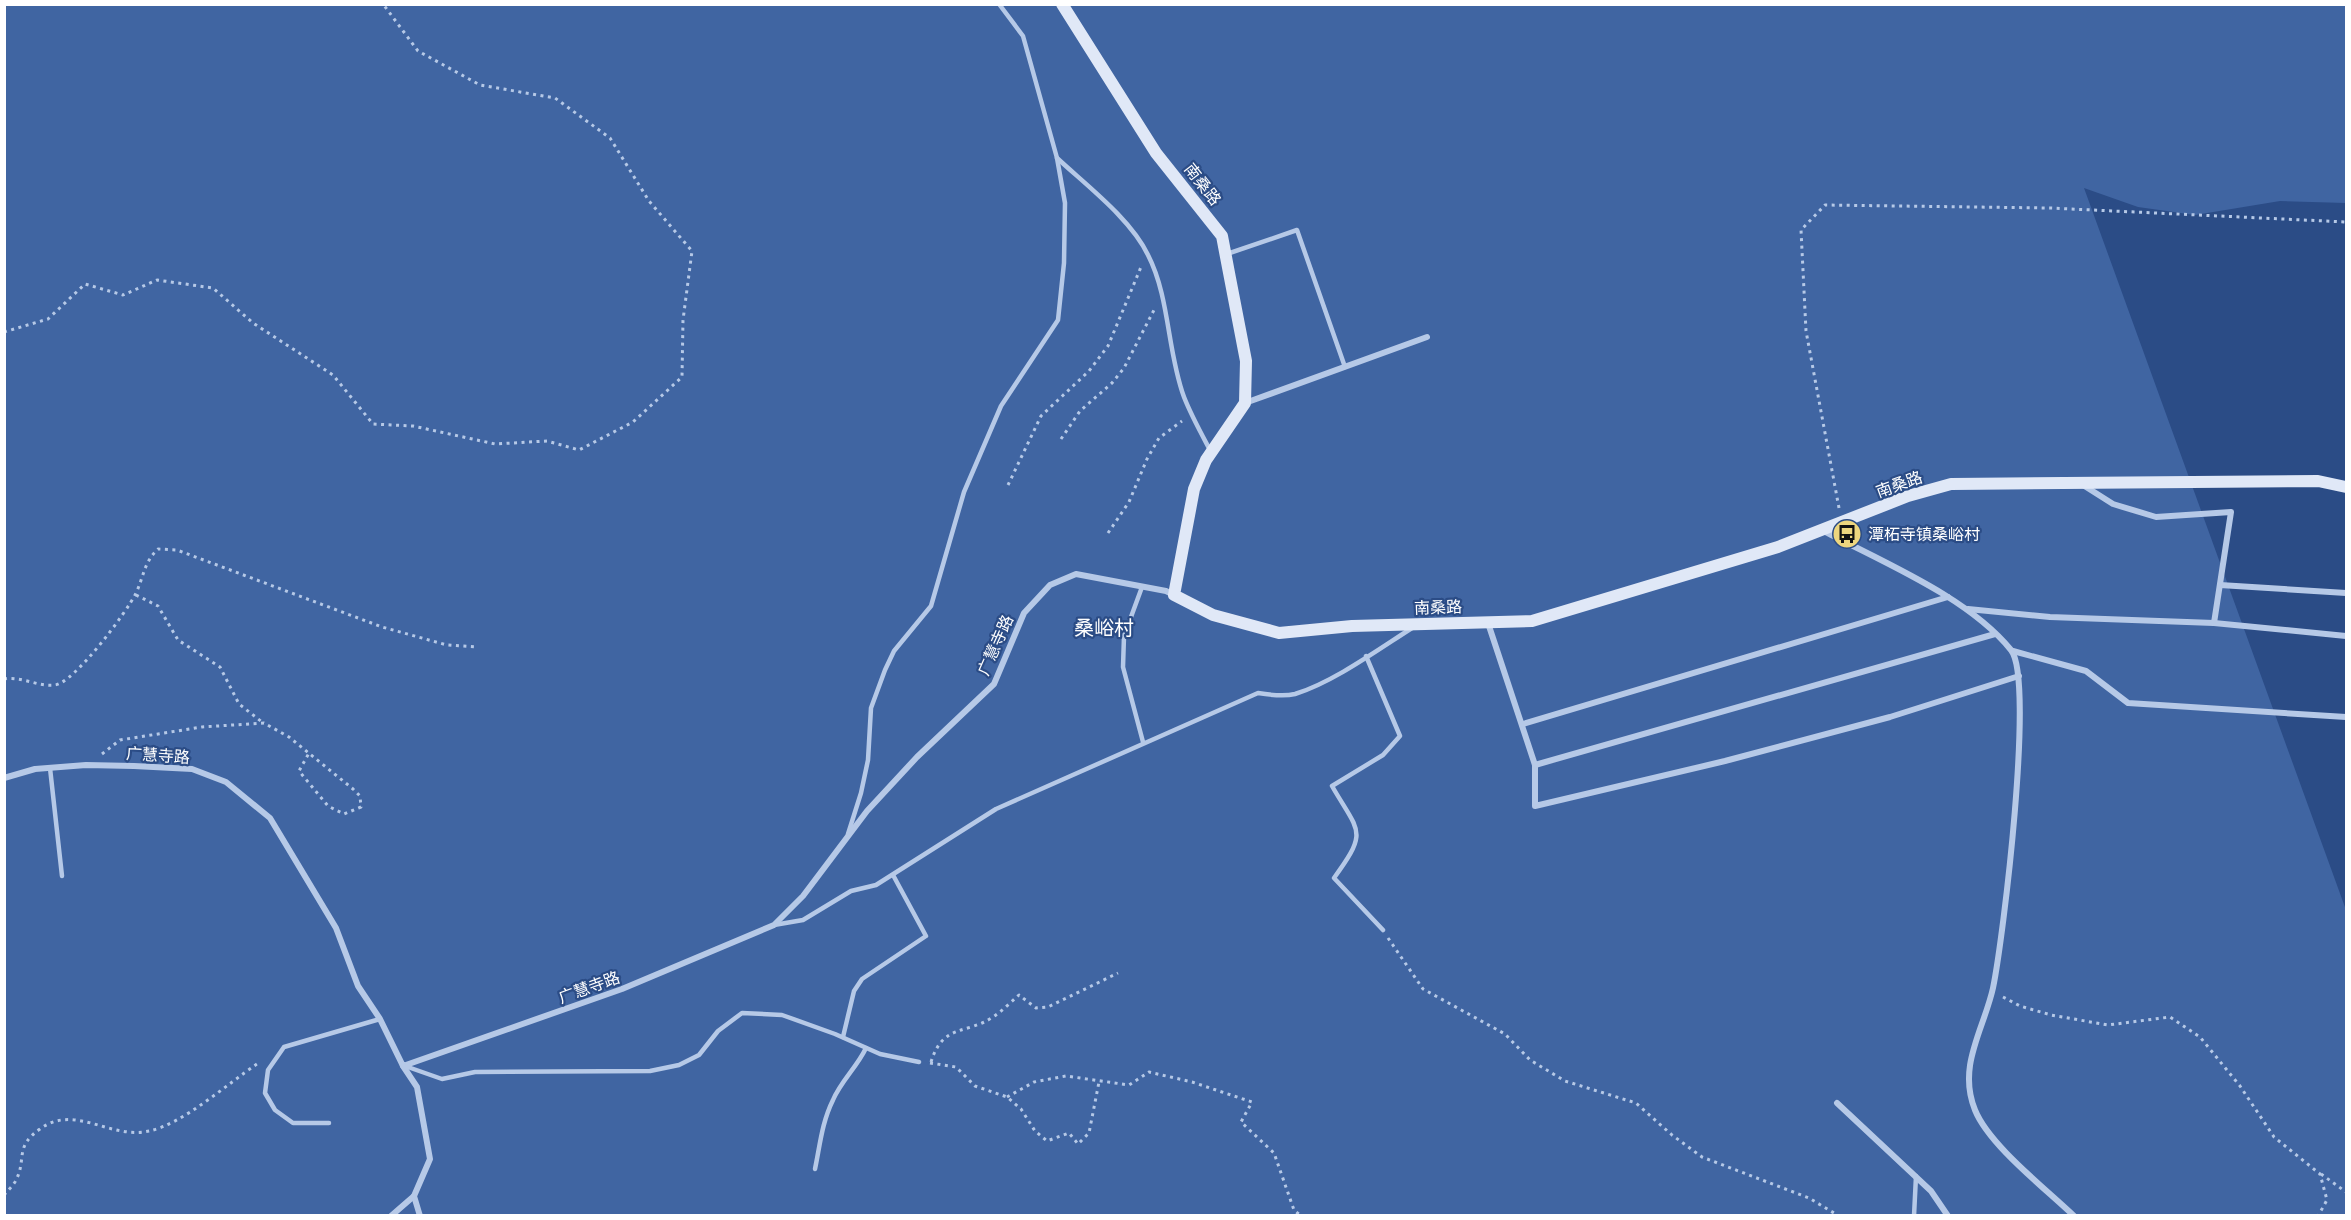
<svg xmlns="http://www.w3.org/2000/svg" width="2351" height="1220" font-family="Manrope,'Noto Sans SC',sans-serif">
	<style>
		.green { fill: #4065a2 }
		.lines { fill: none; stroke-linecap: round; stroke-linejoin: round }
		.path { stroke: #b6c9e7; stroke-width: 3; stroke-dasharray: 3 4.5; stroke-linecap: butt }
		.lane { stroke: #b6c9e7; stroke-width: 4.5 }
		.street { stroke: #b6c9e7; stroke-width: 6 }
		.secondary { stroke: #e0e8f7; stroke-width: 12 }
		.labels { text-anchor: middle; stroke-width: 4.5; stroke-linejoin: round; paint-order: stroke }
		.street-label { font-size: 16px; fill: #fff; stroke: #2b4c86 }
		.poi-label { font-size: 16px; fill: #fff; stroke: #2b4c86; text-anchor: start }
		.quarter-label { font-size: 20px; fill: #fff; stroke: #2b4c86 }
	</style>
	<rect width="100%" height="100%" fill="#2b4c86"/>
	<!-- green -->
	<polygon class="green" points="5,5 2346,5 2346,203 2280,201 2195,215 2138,207 2084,188 2346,910 2346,1215 5,1216"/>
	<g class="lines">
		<!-- path -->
		<g class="path">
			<polyline points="4,332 48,319 85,284 123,295 157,280 213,288 253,323 333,375 373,424 413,426 495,444 547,441 579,450 633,422 682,377 683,320 692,251 649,201 610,138 555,98 480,85 418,51 383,4"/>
			<polyline points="1061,439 1080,411 1112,383 1124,368 1154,310"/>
			<polyline points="1008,485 1041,416 1089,371 1108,346 1141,267"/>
			<polyline points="1839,508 1806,331 1801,230 1825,205 2050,208 2346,222"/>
			<polyline points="1108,533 1129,502 1147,459 1159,438 1182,421"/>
			<polyline points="136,595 158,606 178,640 220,667 239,704 262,722"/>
			<path d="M4,679C21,676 38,687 55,685C74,683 127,612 136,593C144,576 144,562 158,549L177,550L382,627L447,645L477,647"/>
			<polyline points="102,754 120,740 202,727 264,723 289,737 353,789 360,796 361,807 344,814 328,806 299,771 309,753"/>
			<polyline points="1388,938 1423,989 1505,1034 1530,1060 1565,1081 1636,1103 1672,1135 1702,1157 1809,1198 1839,1216"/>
			<polyline points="2003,997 2020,1006 2051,1015 2108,1025 2170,1017 2200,1037 2240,1086 2274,1137 2320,1174 2327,1200 2318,1216"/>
			<path d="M931,1062C943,1023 966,1035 993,1017C1002,1011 1011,1002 1019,995L1036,1008L1048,1007L1118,973"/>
			<polyline points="930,1063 956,1067 975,1086 1007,1097 1021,1109 1035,1131 1047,1141 1069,1133 1078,1144 1089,1133 1099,1082"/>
			<polyline points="1007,1097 1034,1082 1066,1076 1129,1085 1149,1072 1192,1082 1252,1102 1241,1122 1274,1153 1294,1210 1301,1216"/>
			<polyline points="2321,1174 2346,1192"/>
			<path d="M4,1195C8,1190 14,1185 16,1180C27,1159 14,1147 40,1129C75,1103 110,1140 149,1131C183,1124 227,1084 257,1064"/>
		</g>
		<!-- lane -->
		<g class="lane">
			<path d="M1057,158C1086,185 1131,219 1148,255C1170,298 1167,351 1184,397C1191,415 1201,433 1210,450"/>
			<polyline points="1227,254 1297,230 1345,367"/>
			<polyline points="1142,587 1124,636 1123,667 1143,742"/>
			<path d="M1366,656L1400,736L1383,755L1332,786C1359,833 1369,830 1334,878L1383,930"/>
			<polyline points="50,768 62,876"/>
			<polyline points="848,834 861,793 868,760 871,708 885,670 894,651 931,606 964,492 1001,406 1058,320 1064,263 1065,203 1057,158 1023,36 999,4"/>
			<path d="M774,925L803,920L851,891L876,885L996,809L1258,693C1270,695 1283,697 1295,694C1332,683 1379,649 1412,628"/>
			<polyline points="843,1037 854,991 862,979 926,936 893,875"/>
			<polyline points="405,1066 442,1079 475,1072 650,1071 679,1065 699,1055 718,1031 742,1013 782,1015 835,1034 880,1054 919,1062"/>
			<polyline points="329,1123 293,1123 275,1110 265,1093 268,1070 284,1047 380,1019"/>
			<path d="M815,1169C820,1145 822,1122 833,1100C841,1081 857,1067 866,1048"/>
			<polyline points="1914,1216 1916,1176"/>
		</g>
		<!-- street -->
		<g class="street">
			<polyline points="1245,403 1427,337"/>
			<path d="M1824,531C1884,563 1968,597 2011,650C2035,680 2003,940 1993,988C1984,1029 1957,1066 1975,1110C1989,1145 2046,1189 2074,1216"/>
			<polyline points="2220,585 2346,593"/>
			<polyline points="1968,609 2050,617 2214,623 2231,512 2156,517 2113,504 2083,485"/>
			<polyline points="1488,623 1535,765 1535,806 1725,761 1890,717 2019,676"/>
			<polyline points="2214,623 2346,636"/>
			<polyline points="2013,651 2086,671 2128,703 2346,717"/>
			<polyline points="1523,724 1948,597"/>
			<polyline points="1535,765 1995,634"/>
			<polyline points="4,778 35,769 86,765 134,766 192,769 226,782 270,818 336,928 358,986 380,1019 403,1066 622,989 774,925 803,896 867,811 917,757 994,684 1024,613 1050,585 1076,574 1166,591 1174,595"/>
			<polyline points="403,1066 417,1087 430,1159 414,1196 420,1216"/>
			<polyline points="1837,1103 1931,1191 1948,1216"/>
			<polyline points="391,1216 414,1196"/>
		</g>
		<!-- secondary -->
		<polyline class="secondary" points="1062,4 1156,153 1222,236 1230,278 1246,361 1245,403 1206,460 1194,489 1174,595 1213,615 1279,633 1352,626 1532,621 1778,547 1908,496 1951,484 2318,481 2346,487"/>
	</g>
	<!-- icons -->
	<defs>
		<g id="bus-disc" transform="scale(1.5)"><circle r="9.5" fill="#edd67e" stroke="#2b4c86"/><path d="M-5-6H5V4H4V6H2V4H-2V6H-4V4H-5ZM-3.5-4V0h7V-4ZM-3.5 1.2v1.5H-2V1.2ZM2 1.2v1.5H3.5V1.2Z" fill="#111"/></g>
	</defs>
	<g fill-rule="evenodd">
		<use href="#bus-disc" x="1847" y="534"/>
	</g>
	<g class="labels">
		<!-- street labels -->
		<g class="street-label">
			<text transform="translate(1203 184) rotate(52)" y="6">南桑路</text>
			<text transform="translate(1899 484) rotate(-20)" y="6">南桑路</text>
			<text transform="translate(1438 607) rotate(-2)" y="6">南桑路</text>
			<text transform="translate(995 645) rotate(-66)" y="6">广慧寺路</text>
			<text transform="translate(158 755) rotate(4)" y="6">广慧寺路</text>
			<text transform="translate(589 987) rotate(-20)" y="6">广慧寺路</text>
		</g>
		<!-- poi labels -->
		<g class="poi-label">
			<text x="1868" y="540">潭柘寺镇桑峪村</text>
		</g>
		<!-- quarter labels -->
		<g class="quarter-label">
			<text x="1104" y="635">桑峪村</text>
		</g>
	</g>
	<!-- border -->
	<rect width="2351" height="1220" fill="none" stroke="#ffffff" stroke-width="12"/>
</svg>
